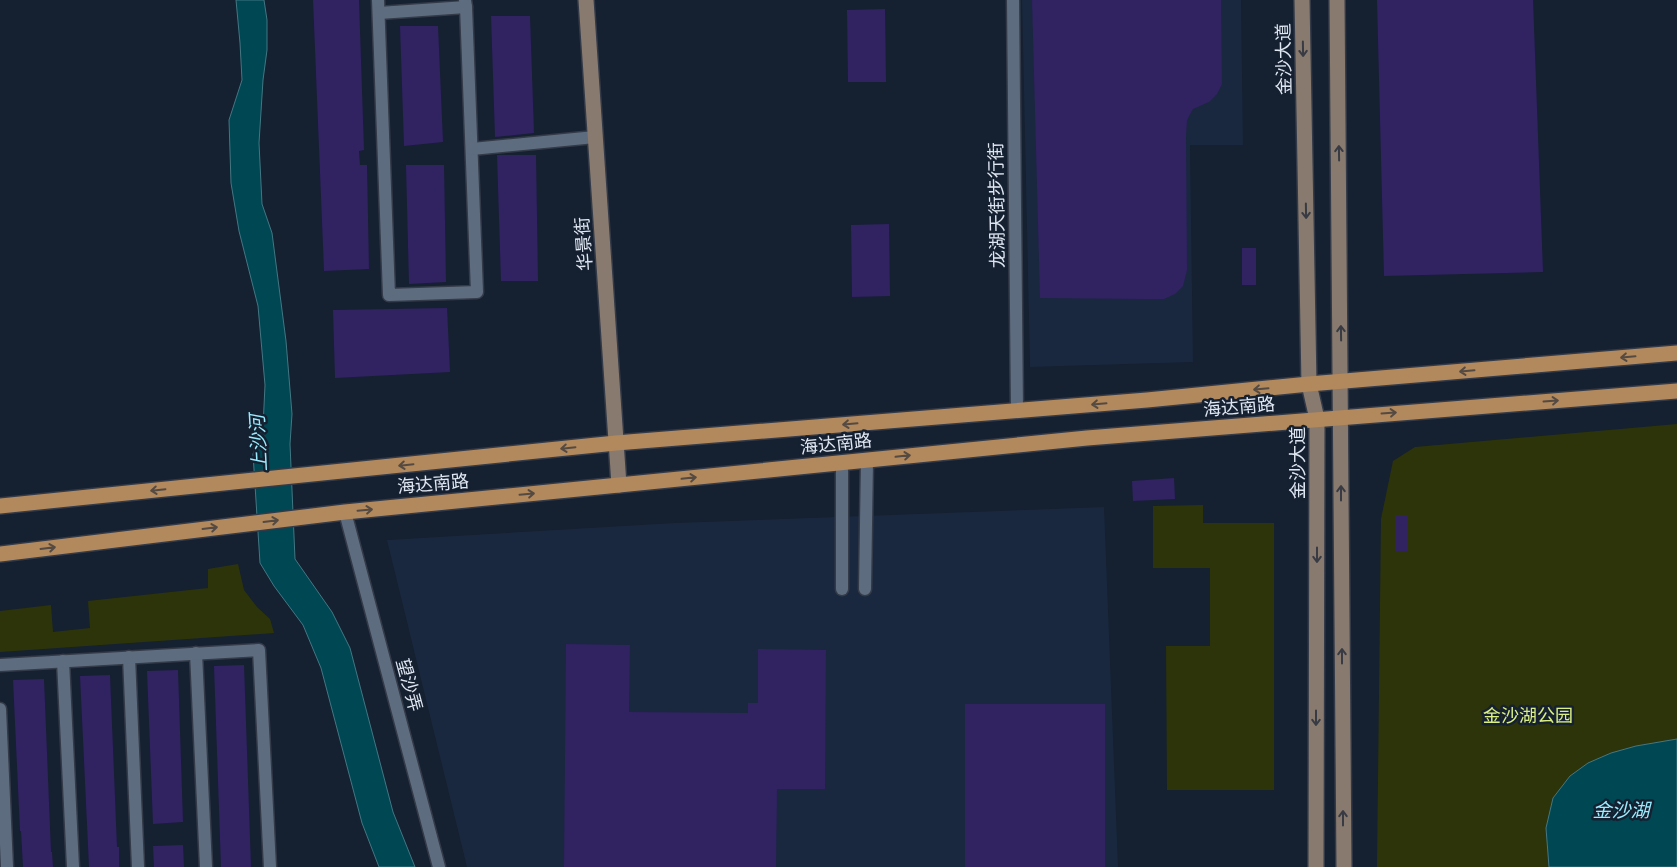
<svg xmlns="http://www.w3.org/2000/svg" width="1677" height="867" font-family="Signika,'Noto Sans SC',sans-serif">
	<style>
		.built { fill: #19283e }
		.green { fill: #2d340a }
		.water { fill: #004754; stroke: #437783 }
		.building { fill: #312262 }
		.lines { fill: none; stroke-linecap: round; stroke-linejoin: round }
		.street-casing { stroke: #333a48; stroke-width: 15 }
		.secondary-casing { stroke: #333a48; stroke-width: 18 }
		.primary-casing { stroke: #333a48; stroke-width: 18 }
		.street { stroke: #5e6c7f; stroke-width: 12 }
		.secondary { stroke: #887a6e; stroke-width: 15 }
		.primary { stroke: #b2885d; stroke-width: 15 }
		.oneway { stroke: #383b43 }
		.oneway2 { stroke: #544a42 }
		.labels { text-anchor: middle; stroke-width: 5; stroke-linejoin: round; paint-order: stroke }
		.street-label { font-size: 18px; fill: #dfe7f2; stroke: #152030 }
		.park-label { font-size: 18px; fill: #dbf082; stroke: #152030 }
		.water-label { font-size: 19px; font-style: italic; fill: #9aebfe; stroke: #152030 }
	</style>
	<rect width="100%" height="100%" fill="#152030"/>
	<!-- built -->
	<g class="built">
		<polygon points="1022,0 1241,0 1243,145 1190,145 1193,362 1030,367"/>
		<polygon points="1104,507 1118,867 467,867 387,540 674,523"/>
	</g>
	<!-- green -->
	<g class="green">
		<polygon points="1677,424 1677,867 1377,867 1381,519 1393,461 1415,447"/>
		<polygon points="1203,505 1203,523 1274,523 1274,790 1167,790 1166,646 1210,646 1210,568 1153,568 1153,506"/>
		<polygon points="238,564 244,590 257,607 270,619 274,633 0,652 0,611 51,605 53,632 90,628 88,601 208,588 208,569"/>
	</g>
	<!-- water -->
	<g class="water">
		<polygon points="236,0 264,0 267,20 267,50 263,80 259,143 262,204 272,233 286,341 292,414 290,444 295,559 332,612 350,648 393,812 415,867 379,867 362,823 321,668 303,625 274,586 260,563 253,454 263,427 265,385 258,306 239,231 231,183 229,120 242,80 240,43"/>
		<polygon points="1677,739 1677,867 1549,867 1546,828 1553,798 1570,776 1588,763 1611,753 1636,746"/>
	</g>
	<!-- building -->
	<g class="building">
		<polygon points="313,0 359,0 364,150 359,151 360,165 367,165 369,269 324,271"/>
		<polygon points="1032,0 1221,0 1222,84 1217,94 1209,102 1193,109 1187,120 1186,136 1187,270 1183,286 1175,294 1164,299 1144,299 1040,298"/>
		<polygon points="1377,0 1533,0 1543,272 1384,276"/>
		<polygon points="885,9 886,82 848,82 847,10"/>
		<polygon points="491,16 530,16 534,133 495,137"/>
		<polygon points="400,26 438,26 443,142 404,146"/>
		<polygon points="497,155 536,155 538,281 501,281"/>
		<polygon points="406,165 444,165 446,282 409,284"/>
		<polygon points="889,224 890,296 852,297 851,225"/>
		<rect x="1242" y="248" width="14" height="37"/>
		<polygon points="447,308 450,372 335,378 333,310"/>
		<polygon points="1174,478 1175,499 1133,501 1132,481"/>
		<rect x="1395" y="515" width="13" height="36"/>
		<polygon points="566,644 630,645 629,712 748,713 748,703 758,703 758,649 826,650 825,789 777,789 776,867 564,867"/>
		<polygon points="244,665 251,867 221,867 214,666"/>
		<polygon points="178,670 183,822 153,824 147,671"/>
		<polygon points="110,675 117,847 119,847 119,867 89,867 80,676"/>
		<polygon points="44,679 51,852 52,852 53,867 23,867 21,831 20,831 13,680"/>
		<rect x="965" y="704" width="140" height="163"/>
		<polygon points="183,845 184,867 154,867 153,846"/>
	</g>
	<g class="lines">
		<!-- street casing -->
		<g class="street-casing">
			<g id="street">
				<polyline points="378,0 389,295 477,292 466,7"/>
				<polyline points="1013,0 1017,411"/>
				<polyline points="379,13 466,7 465,0"/>
				<polyline points="472,149 595,137"/>
				<polyline points="842,463 842,589"/>
				<polyline points="345,512 439,867"/>
				<polyline points="865,589 867,460"/>
				<polyline points="196,653 206,867"/>
				<polyline points="129,657 138,867"/>
				<polyline points="63,661 73,867"/>
				<polyline points="0,665 259,650 270,867"/>
				<polyline points="0,709 7,867"/>
			</g>
		</g>
		<!-- secondary casing -->
		<g class="secondary-casing">
			<g id="secondary">
				<polyline points="586,0 619,485"/>
				<polyline points="1302,0 1309,384 1317,419 1316,867"/>
				<polyline points="1337,0 1344,867"/>
			</g>
		</g>
		<!-- primary casing -->
		<g class="primary-casing">
			<g id="primary">
				<polyline points="0,506 616,443 1147,400 1309,384 1677,353"/>
				<polyline points="0,554 345,512 619,485 1087,438 1677,391"/>
			</g>
		</g>
		<!-- street -->
		<use href="#street" class="street"/>
		<!-- secondary -->
		<use href="#secondary" class="secondary"/>
		<!-- primary -->
		<use href="#primary" class="primary"/>
	</g>
	<!-- one-way arrows -->
	<defs><path id="oneway-shaft" d="M-6 0H5M1.5-3L5.5 0L1.5 3" fill="none" stroke-width="1.6" stroke-linecap="round" stroke-linejoin="round" transform="scale(1.25)"/></defs>
	<g class="oneway">
		<use href="#oneway-shaft" transform="translate(1303 49) rotate(89)"/>
		<use href="#oneway-shaft" transform="translate(1339 153) rotate(-91)"/>
		<use href="#oneway-shaft" transform="translate(1306 211) rotate(89)"/>
		<use href="#oneway-shaft" transform="translate(1341 333) rotate(-91)"/>
		<use href="#oneway-shaft" transform="translate(1341 493) rotate(-90)"/>
		<use href="#oneway-shaft" transform="translate(1317 555) rotate(90)"/>
		<use href="#oneway-shaft" transform="translate(1342 656) rotate(-90)"/>
		<use href="#oneway-shaft" transform="translate(1316 718) rotate(90)"/>
		<use href="#oneway-shaft" transform="translate(1343 818) rotate(-90)"/>
	</g>
	<g class="oneway2">
		<use href="#oneway-shaft" transform="translate(1628 357) rotate(175)"/>
		<use href="#oneway-shaft" transform="translate(1467 371) rotate(175)"/>
		<use href="#oneway-shaft" transform="translate(1261 389) rotate(175)"/>
		<use href="#oneway-shaft" transform="translate(1551 401) rotate(-4)"/>
		<use href="#oneway-shaft" transform="translate(1099 404) rotate(175)"/>
		<use href="#oneway-shaft" transform="translate(1389 413) rotate(-4)"/>
		<use href="#oneway-shaft" transform="translate(850 424) rotate(175)"/>
		<use href="#oneway-shaft" transform="translate(568 448) rotate(174)"/>
		<use href="#oneway-shaft" transform="translate(903 456) rotate(-6)"/>
		<use href="#oneway-shaft" transform="translate(406 465) rotate(174)"/>
		<use href="#oneway-shaft" transform="translate(689 478) rotate(-6)"/>
		<use href="#oneway-shaft" transform="translate(158 490) rotate(174)"/>
		<use href="#oneway-shaft" transform="translate(527 494) rotate(-5)"/>
		<use href="#oneway-shaft" transform="translate(365 510) rotate(-5)"/>
		<use href="#oneway-shaft" transform="translate(271 521) rotate(-7)"/>
		<use href="#oneway-shaft" transform="translate(210 528) rotate(-7)"/>
		<use href="#oneway-shaft" transform="translate(48 548) rotate(-7)"/>
	</g>
	<g class="labels">
		<!-- street labels -->
		<g class="street-label">
			<text transform="translate(1284 59) rotate(-91)" y="6">金沙大道</text>
			<text transform="translate(997 205) rotate(-91)" y="6">龙湖天街步行街</text>
			<text transform="translate(584 244) rotate(-94)" y="6">华景街</text>
			<text transform="translate(1239 407) rotate(-5)" y="6">海达南路</text>
			<text transform="translate(836 444) rotate(-6)" y="6">海达南路</text>
			<text transform="translate(1298 463) rotate(-90)" y="6">金沙大道</text>
			<text transform="translate(433 484) rotate(-5)" y="6">海达南路</text>
			<text transform="translate(409 685) rotate(75)" y="6">望沙弄</text>
		</g>
		<!-- park labels -->
		<g class="park-label">
			<text x="1528" y="722">金沙湖公园</text>
		</g>
		<!-- water labels -->
		<g class="water-label">
			<text transform="translate(258 443) rotate(-93)" y="7">上沙河</text>
			<text x="1621" y="817">金沙湖</text>
		</g>
	</g>
</svg>
